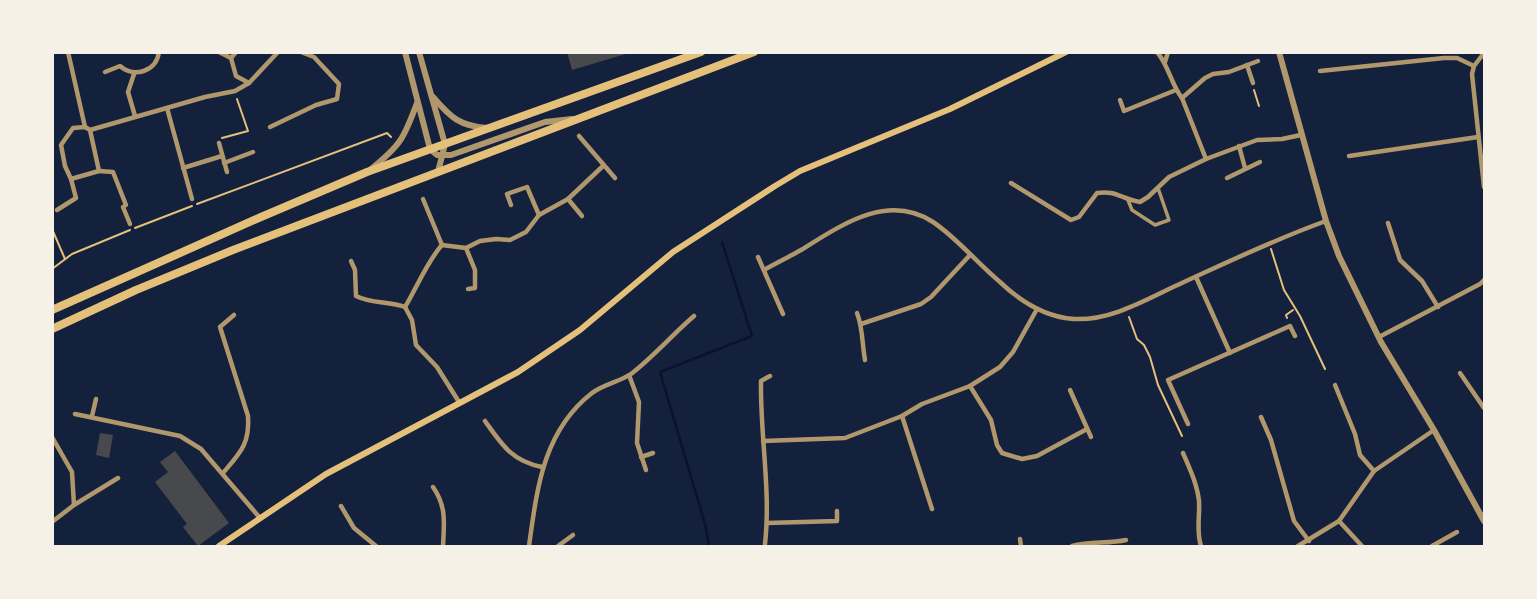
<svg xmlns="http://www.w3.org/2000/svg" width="1537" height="599" font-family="'Sofia Sans Condensed',sans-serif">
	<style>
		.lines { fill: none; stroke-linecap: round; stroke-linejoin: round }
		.stream { stroke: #0b132b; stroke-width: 2.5 }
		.building { fill: #48494c }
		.path { stroke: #e5c07b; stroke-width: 2 }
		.pedestrian { stroke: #b1986c; stroke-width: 3.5 }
		.minor { stroke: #b1986c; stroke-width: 4.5 }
		.tertiary { stroke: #b1986c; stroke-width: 6 }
		.secondary { stroke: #e5c07b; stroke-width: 6 }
		.trunk { stroke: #e5c07b; stroke-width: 8 }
	</style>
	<rect width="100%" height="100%" fill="#14213d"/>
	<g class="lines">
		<!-- stream -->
		<polyline class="stream" points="709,546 705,524 660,372 752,336 722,242"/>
	</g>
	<!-- building -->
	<g class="building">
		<polygon points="567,52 629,52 629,53 572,70"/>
		<polygon points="100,433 113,435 109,458 96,455"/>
		<polygon points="175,451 229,523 198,546 183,527 187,524 155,482 168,472 160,462"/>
	</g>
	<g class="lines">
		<!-- path -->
		<g class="path">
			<polyline points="1254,90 1259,106"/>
			<polyline points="222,138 248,131 237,99"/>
			<polyline points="197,204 387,133 391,137"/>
			<polyline points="135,228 192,206"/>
			<polyline points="52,229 65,259"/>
			<polyline points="1271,249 1284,290 1300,316 1325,369"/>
			<polyline points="52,269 72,254 130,230"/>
			<polyline points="1129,317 1137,339 1144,345 1150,357 1158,385 1182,436"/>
			<polyline points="1287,318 1286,315 1293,310"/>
		</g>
		<!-- pedestrian -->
		<polyline class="pedestrian" points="1128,200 1132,210 1155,225 1169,220 1158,188"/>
		<!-- minor -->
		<g class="minor">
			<polyline points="68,52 85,127 90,130 205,97 235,91 249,83 278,52"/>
			<polyline points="219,52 231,58 236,76 249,83"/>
			<path d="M1157,52C1169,66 1171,84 1182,98L1206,159"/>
			<polyline points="1484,53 1474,66 1472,74 1484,187"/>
			<polyline points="231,58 236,52"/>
			<polyline points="1165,62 1168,52"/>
			<polyline points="1247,65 1253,83"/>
			<polyline points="1320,71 1444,58 1457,58 1474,66"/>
			<path d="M105,72L120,66C134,78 156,72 159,52"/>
			<polyline points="134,74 128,92 135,116"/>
			<polyline points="1182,98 1205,78 1213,74 1229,72 1258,61"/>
			<polyline points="1120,100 1124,111 1176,90"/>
			<polyline points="167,108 192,199"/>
			<polyline points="85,127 73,128 61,145 65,166 71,179 99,171 90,130"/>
			<polyline points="270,127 316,105 337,99 339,84 314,57 301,52"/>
			<polyline points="579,136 615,178"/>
			<polyline points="219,143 227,172"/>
			<polyline points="1239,146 1245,168"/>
			<polyline points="1349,156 1478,137"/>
			<polyline points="224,163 253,152"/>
			<polyline points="183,168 222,156"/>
			<polyline points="99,171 113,172 126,205 123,207 130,224"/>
			<polyline points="1227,178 1260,162"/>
			<path d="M1011,183L1071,220L1079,217L1097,193C1116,190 1121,199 1140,202L1148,197L1169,177L1206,159L1257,140L1282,139L1301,135"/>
			<polyline points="423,199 442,245"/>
			<polyline points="568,199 582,216"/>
			<polyline points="511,205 507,194 527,187 539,215"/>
			<polyline points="57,210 76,198 71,179"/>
			<polyline points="1388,223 1400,260 1422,281 1438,307"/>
			<polyline points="466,248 475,270 475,288 468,289"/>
			<polyline points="758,257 783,314"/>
			<path d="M351,261L355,270L356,296C372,304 388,301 405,307L412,320L416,345L437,367L459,402"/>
			<path d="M764,270C776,263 789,257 801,250C840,226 887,192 933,222C957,238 977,263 1000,282C1021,302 1045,317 1074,319C1113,321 1150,297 1184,282C1230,261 1278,238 1326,221"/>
			<polyline points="1196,277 1230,353"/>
			<path d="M405,307C416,289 428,260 442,245L466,248L480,241L496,239L510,240L526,232L539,215L568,199L603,166"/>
			<path d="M857,313C863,328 862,344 865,360"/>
			<polyline points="861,324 921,304 931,297 970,255"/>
			<polyline points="1379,337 1480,284 1484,280"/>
			<polyline points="1460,373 1484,408"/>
			<polyline points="629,375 639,402 637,443 646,470"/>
			<polyline points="1335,385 1355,434 1360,455 1374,471"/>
			<polyline points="970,386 991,420 997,445 1002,453 1022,459 1037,456 1087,429"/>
			<polyline points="1070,390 1091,437"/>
			<polyline points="75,414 180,436 201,449 260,518"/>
			<polyline points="92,416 96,399"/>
			<polyline points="902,416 932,509"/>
			<polyline points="1261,417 1271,440 1294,521 1309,541"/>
			<path d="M485,421C502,445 512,461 542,467"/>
			<polyline points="1188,424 1168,380 1290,326 1295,336"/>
			<polyline points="52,437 72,472 74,505"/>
			<polyline points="763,441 845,438 902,416 922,404 970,386 1000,367 1013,352 1037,309"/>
			<path d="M1183,453C1190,469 1197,484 1199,501C1200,517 1196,531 1201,546"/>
			<polyline points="641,457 653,453"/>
			<path d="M223,473C240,453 250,444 248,416L220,327L234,315"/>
			<path d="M433,487C447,507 444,524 443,546"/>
			<polyline points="341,506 354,528 376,546"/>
			<polyline points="1339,521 1362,546"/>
			<polyline points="52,522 74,505 118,478"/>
			<polyline points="767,523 837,521 837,511"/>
			<polyline points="1020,539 1021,546"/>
			<path d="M765,544C771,490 760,435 761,381L770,376"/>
			<path d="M529,546C537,489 543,431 592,393C604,384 619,382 631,374C653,357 673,334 694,316"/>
			<polyline points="558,546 573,535"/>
			<path d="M1072,546C1090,541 1108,544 1126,540"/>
			<polyline points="1298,546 1339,521 1374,471 1434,430"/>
			<polyline points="1432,546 1457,532"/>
		</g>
		<!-- tertiary -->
		<g class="tertiary">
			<polyline points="405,52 430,149 437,155 451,155 545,122 572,119"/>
			<polyline points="419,52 445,144 438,172"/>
			<polyline points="1279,52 1326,221 1339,256 1381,342 1434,430 1484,521"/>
			<path d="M433,97C451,118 460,126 487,128"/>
			<path d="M371,169C401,145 404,138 417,103"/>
		</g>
		<!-- secondary -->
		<polyline class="secondary" points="219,546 326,474 518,372 580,330 673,252 775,186 800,171 950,109 1066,52"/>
		<!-- trunk -->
		<g class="trunk">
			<polyline points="52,310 261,217 367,172 701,52"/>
			<polyline points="52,329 136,290 233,250 754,52"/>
		</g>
	</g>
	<!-- border -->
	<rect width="1537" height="599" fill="none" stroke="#f6f1e7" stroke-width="108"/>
</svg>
